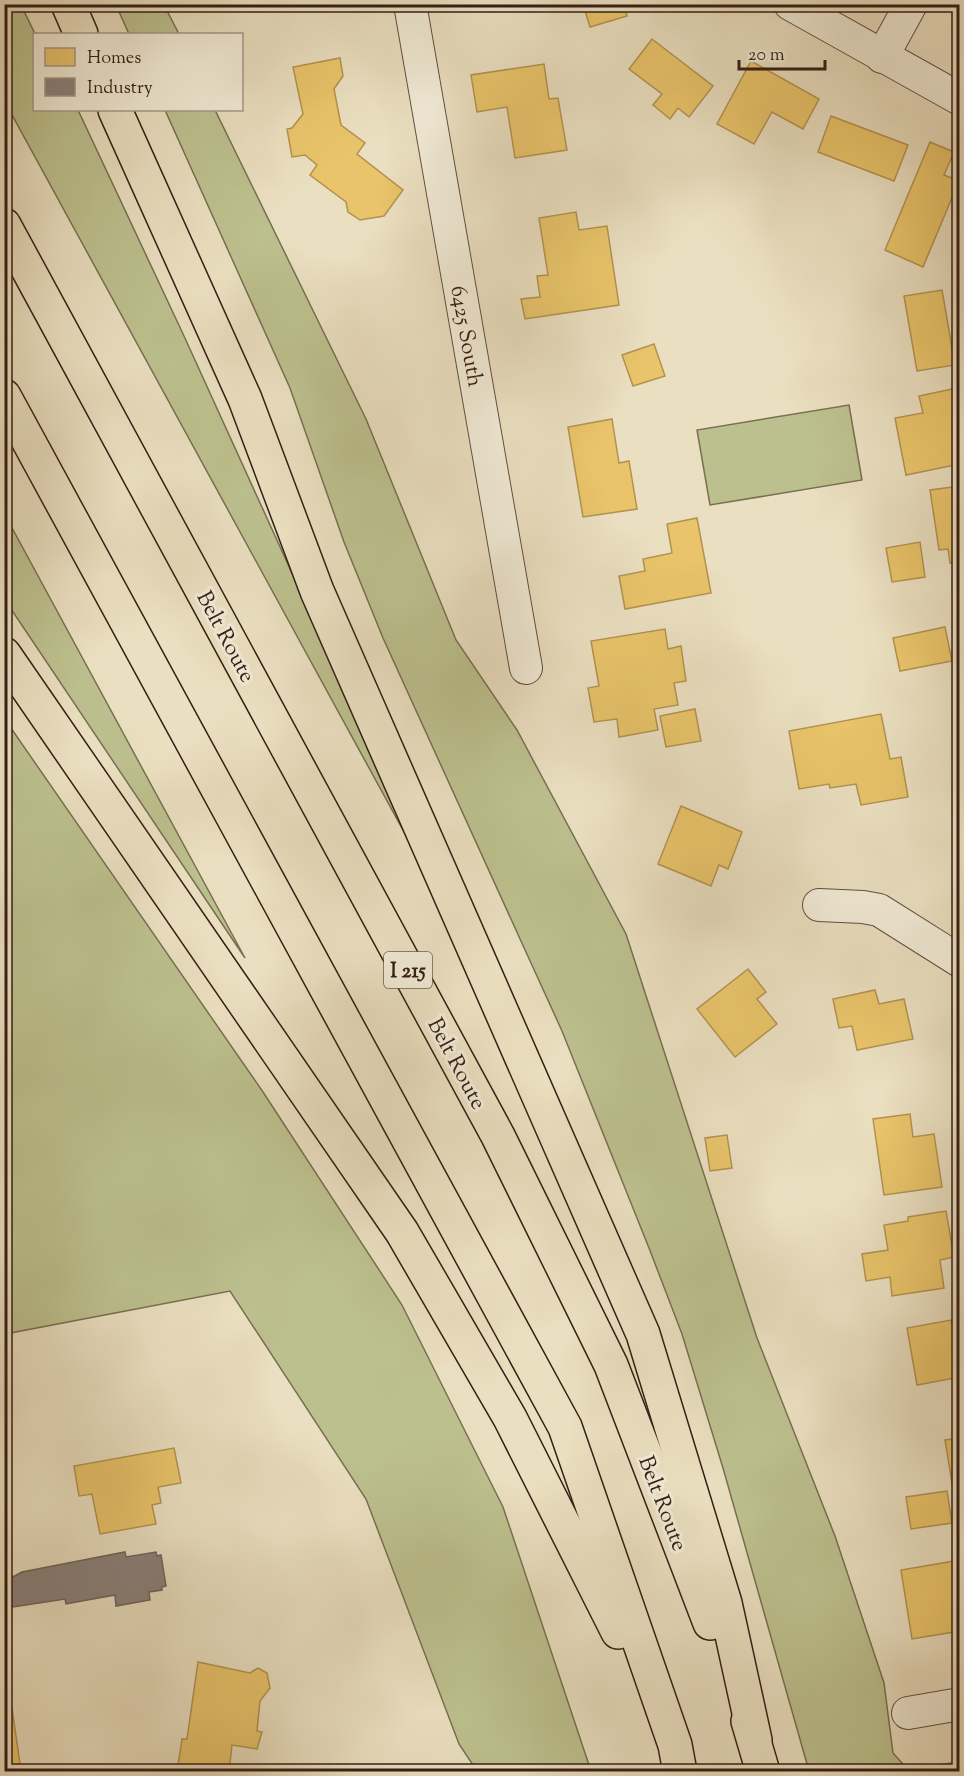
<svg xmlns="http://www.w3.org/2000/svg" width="964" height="1776" font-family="'Sorts Mill Goudy',serif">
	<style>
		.green { fill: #bcc08e; stroke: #786f52; stroke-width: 1.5 }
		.homes { fill: #e9c46a; stroke: #b39250; stroke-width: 1.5 }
		.industry { fill: #8a817c; stroke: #70635d; stroke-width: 1.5 }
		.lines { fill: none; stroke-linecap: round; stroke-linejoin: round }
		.street-casing { stroke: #624e40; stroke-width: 34 }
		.highway-casing { stroke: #341e15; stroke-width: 36 }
		.street { stroke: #f1ead6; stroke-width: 32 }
		.highway { stroke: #eadfc0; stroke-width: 33 }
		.labels { text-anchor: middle; stroke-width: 6; stroke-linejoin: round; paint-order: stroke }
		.shield { fill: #f1ead6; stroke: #6d5b4f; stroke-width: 1.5 }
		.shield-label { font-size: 21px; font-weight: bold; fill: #341e15 }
		.street-label { font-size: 22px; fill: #341e15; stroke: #f1ead6 }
	</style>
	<rect width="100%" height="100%" fill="#eadfc0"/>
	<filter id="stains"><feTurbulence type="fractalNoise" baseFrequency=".00333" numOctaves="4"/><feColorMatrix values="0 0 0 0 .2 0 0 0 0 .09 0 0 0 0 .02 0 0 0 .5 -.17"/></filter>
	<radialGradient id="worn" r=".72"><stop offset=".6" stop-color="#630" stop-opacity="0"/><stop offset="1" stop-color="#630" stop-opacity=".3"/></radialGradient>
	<!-- green -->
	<g class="green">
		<polygon points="4,5 21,5 35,34 34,110 78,110 184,336 439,896 5,102"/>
		<polygon points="116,5 164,5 179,34 129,34"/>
		<polygon points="165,110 215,110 366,419 456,640 517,730 626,934 757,1338 835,1536 884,1683 893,1753 903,1764 905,1771 809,1771 723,1468 682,1334 649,1248 562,1031 383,638 344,542 290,388"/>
		<polygon points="849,405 862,480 710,505 697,430"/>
		<polygon points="4,515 5,515 245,958 5,600"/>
		<polygon points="4,718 263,1092 402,1305 503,1507 591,1771 477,1771 459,1744 366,1499 230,1291 5,1334"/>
	</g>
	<!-- homes -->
	<g class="homes">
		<polygon points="583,4 624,4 627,16 590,27"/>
		<polygon points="652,39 713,86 689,117 678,108 670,119 653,105 662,94 629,69"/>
		<polygon points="340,58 343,76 334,89 341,125 365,143 357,154 403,190 384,216 360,220 348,212 346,202 310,175 317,165 305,155 292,157 287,129 292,128 303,114 293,67"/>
		<polygon points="751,61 819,99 803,129 772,112 754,144 717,124"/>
		<polygon points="544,64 549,99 558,98 567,150 515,158 507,107 477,112 471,75"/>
		<polygon points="831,116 908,145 894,181 818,152"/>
		<polygon points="930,142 954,152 944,175 959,181 923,267 885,250"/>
		<polygon points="576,212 579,230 607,226 619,305 525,319 521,299 540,297 537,276 548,275 539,218"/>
		<polygon points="942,290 955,365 917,371 904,296"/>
		<polygon points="654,344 665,376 633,386 622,355"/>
		<polygon points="957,388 960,464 906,475 895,418 923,413 919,396"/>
		<polygon points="612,419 619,463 629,461 637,509 583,517 568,427"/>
		<polygon points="960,486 960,562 950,563 948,549 939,550 930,490"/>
		<polygon points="697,518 711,593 625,609 619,576 645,571 643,559 672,553 667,524"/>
		<polygon points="920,542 925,577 892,582 886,548"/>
		<polygon points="960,581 960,626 952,583"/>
		<polygon points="945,627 952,661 900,671 893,638"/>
		<polygon points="665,629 668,649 681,646 686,681 674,683 678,705 654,709 658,730 619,737 617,719 594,722 588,688 599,686 591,641"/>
		<polygon points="695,709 701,741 666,747 660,716"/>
		<polygon points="881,714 890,759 901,757 908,797 861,805 856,784 830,788 829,784 799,789 789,731"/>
		<polygon points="681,806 742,832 728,869 719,865 711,886 658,864"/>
		<polygon points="748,969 766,992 757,999 777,1024 735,1057 697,1009"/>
		<polygon points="875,990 879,1004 904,999 913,1039 857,1050 852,1026 839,1028 833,999"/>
		<polygon points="910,1114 913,1137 934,1134 942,1187 884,1195 873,1119"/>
		<polygon points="727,1135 732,1168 710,1171 705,1138"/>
		<polygon points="946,1211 954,1257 940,1260 944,1288 892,1296 890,1277 866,1281 862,1254 888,1250 884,1225 908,1221 908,1217"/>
		<polygon points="951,1320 956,1345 960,1344 960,1377 917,1385 907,1328"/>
		<polygon points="960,1438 960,1488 953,1489 945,1440"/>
		<polygon points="174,1448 181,1483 158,1487 161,1503 152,1505 156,1524 100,1534 92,1494 79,1496 74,1466"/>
		<polygon points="947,1491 952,1523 911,1529 906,1497"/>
		<polygon points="960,1560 960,1631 912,1639 901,1570"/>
		<polygon points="198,1662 250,1673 258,1668 267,1673 270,1688 260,1701 257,1731 262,1732 257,1749 232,1745 229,1772 177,1772 182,1739 187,1739"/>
		<polygon points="12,1708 20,1764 4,1766 4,1709"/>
		<polygon points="960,1761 960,1772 923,1772 923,1768"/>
	</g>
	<!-- industry -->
	<polygon class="industry" points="125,1552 126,1557 156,1552 157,1556 161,1555 166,1586 162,1587 162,1590 149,1592 150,1600 116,1606 115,1595 66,1604 65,1599 13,1607 9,1600 7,1580 22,1572"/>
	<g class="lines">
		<!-- street casing -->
		<g class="street-casing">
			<g id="street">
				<polyline points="410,4 526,668"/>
				<polyline points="790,4 960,99"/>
				<polyline points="882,57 911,4"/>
				<polyline points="819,905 863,907 879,910 960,961"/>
				<polyline points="908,1713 960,1704"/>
			</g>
		</g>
		<!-- highway casing -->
		<g class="highway-casing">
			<g id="highway">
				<polyline points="68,4 81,34"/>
				<polyline points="115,110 245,399 317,591 643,1334 725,1603 755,1740"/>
				<polyline points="4,225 498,1136 611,1365 710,1623"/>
				<polyline points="4,396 565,1427 675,1745 680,1772"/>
				<polyline points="4,654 402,1232 510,1418 618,1632"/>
				<polyline points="748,1721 763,1772"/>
			</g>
		</g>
		<!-- street -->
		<use href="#street" class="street"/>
		<!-- highway -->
		<use href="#highway" class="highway"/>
	</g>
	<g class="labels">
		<!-- shield labels -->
		<rect class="shield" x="384" y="952" width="48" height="36" rx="4.5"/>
		<g class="shield-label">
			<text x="408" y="977">I 215</text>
		</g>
		<!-- street labels -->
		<g class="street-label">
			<text transform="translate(468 336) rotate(80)" y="8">6425 South</text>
			<text transform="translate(227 636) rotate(62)" y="8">Belt Route</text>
			<text transform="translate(458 1063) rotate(62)" y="8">Belt Route</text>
			<text transform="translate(664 1503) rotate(69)" y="8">Belt Route</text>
		</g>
	</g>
	<!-- margin -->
	<rect width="964" height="1776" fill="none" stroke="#eadfc0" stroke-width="24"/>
	<rect x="6" y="6" width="952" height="1764" fill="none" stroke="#341e15" stroke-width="3"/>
	<rect x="12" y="12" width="940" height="1752" fill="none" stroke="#341e15" stroke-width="1.5"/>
	<!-- legend -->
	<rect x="33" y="33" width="210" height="78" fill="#f1ead6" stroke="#a59889" stroke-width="1.5"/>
	<rect x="45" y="48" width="30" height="18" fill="#e9c46a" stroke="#a59889" stroke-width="1.5"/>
	<text x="87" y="63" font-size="18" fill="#341e15">Homes</text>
	<rect x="45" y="78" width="30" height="18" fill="#8a817c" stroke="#a59889" stroke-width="1.5"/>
	<text x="87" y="93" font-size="18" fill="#341e15">Industry</text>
	<!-- scale -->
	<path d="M739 60v9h86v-9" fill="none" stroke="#341e15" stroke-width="3"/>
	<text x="748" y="60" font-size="18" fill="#341e15" stroke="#f1ead6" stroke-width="4.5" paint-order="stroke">20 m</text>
	<rect width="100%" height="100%" filter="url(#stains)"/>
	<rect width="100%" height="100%" fill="url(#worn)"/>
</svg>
